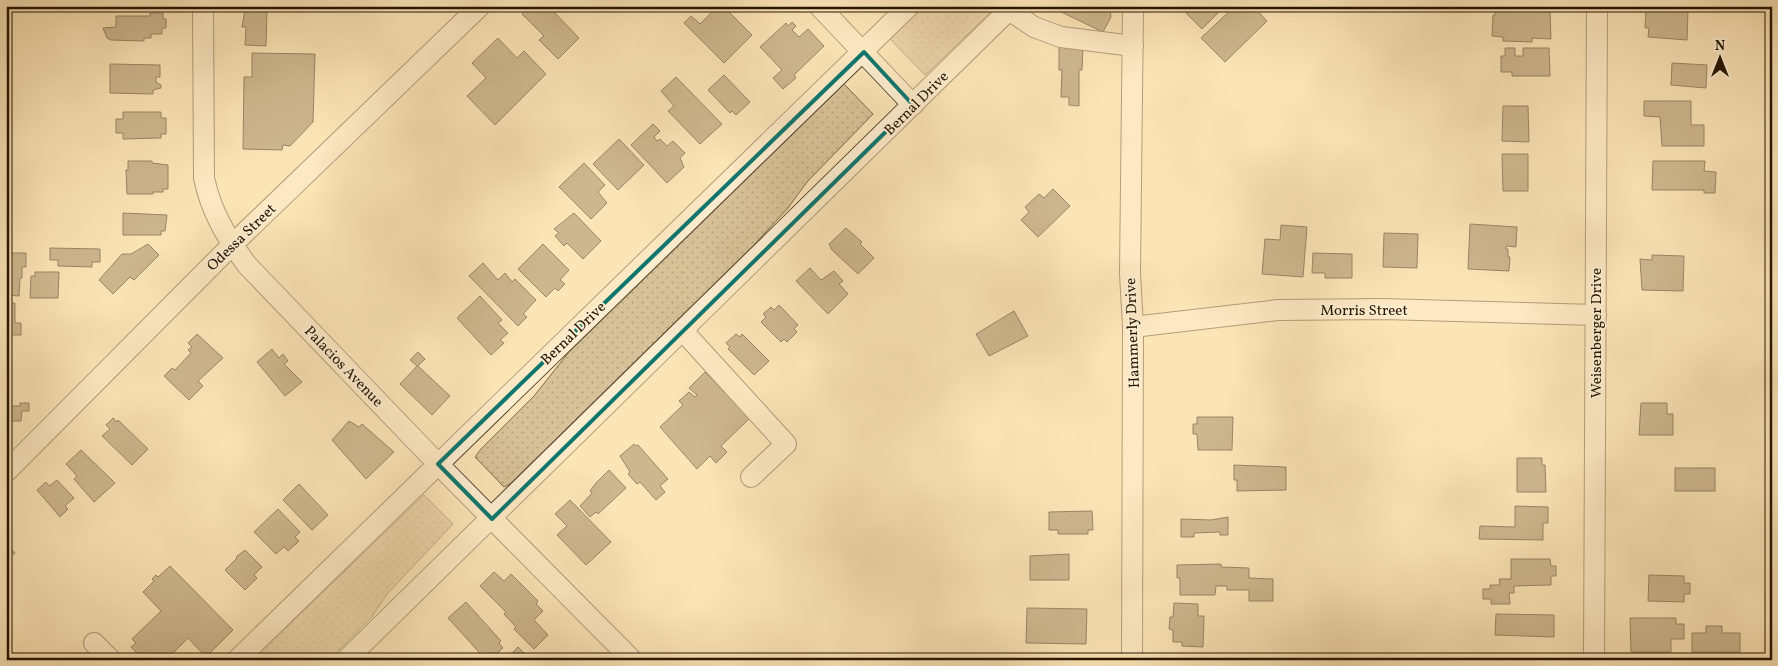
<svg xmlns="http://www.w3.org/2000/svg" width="1778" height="666" font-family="Vollkorn,serif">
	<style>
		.grass { fill: url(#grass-dots); stroke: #7e6b4c }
		.building { fill: #948160; stroke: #251501 }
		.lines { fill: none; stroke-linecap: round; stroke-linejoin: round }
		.minor-casing { stroke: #5a492e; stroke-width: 22 }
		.minor { stroke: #fcedd0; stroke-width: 20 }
		.marked { fill: none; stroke: #0f766e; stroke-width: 4; stroke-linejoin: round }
		.labels { text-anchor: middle; stroke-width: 4; stroke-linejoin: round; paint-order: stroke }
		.street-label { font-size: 15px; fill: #251501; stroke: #fcedd0 }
	</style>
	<defs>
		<pattern id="grass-dots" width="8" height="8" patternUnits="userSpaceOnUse" patternTransform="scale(1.25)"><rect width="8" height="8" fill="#d7c198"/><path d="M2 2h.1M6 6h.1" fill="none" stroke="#b8a581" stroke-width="1.8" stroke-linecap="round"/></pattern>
	</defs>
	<rect width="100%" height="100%" fill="#fbe4b7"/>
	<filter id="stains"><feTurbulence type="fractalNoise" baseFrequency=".004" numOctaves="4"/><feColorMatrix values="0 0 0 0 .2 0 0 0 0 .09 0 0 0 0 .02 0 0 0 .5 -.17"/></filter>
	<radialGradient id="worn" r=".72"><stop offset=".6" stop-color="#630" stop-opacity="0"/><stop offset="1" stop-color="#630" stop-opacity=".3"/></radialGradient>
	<!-- grass -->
	<g class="grass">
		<polygon points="920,6 997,6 925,75 890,39 897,30"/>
		<polygon points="844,84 873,114 807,182 788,208 754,245 510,484 504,487 475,457 481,449 534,396 569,352"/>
		<polygon points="424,495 453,524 388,593 371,618 329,660 252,660"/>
	</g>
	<!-- building -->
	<g class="building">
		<polygon points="530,6 543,6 549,13 552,10 579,38 558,59 539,40 544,36 522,14"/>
		<polygon points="718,6 723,6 752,35 724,63 684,23 691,16 700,24"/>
		<polygon points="1059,6 1110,6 1111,17 1103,32 1057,10"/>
		<polygon points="1189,6 1225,6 1202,29 1184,11"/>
		<polygon points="1235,6 1253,6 1267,21 1225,62 1201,38"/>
		<polygon points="1470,6 1523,10 1523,6 1530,6 1530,10 1550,11 1551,39 1532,38 1532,42 1503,41 1503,37 1492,36 1493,15 1495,15 1495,10"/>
		<polygon points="1646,8 1688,10 1687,40 1648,37 1649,28 1645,28"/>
		<polygon points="245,10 267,10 266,46 245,45 246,27 242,27"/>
		<polygon points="150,13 163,13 163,19 166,19 166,28 162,28 162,34 151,34 151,38 144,38 144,41 111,40 107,38 103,28 116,27 116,16 150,16"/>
		<polygon points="792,22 796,26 792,30 799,37 808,29 824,46 794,75 796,78 783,89 773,78 782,70 760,47 786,23 788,26"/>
		<polygon points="498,38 517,58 524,51 546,74 495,125 467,96 486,78 472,63"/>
		<polygon points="1059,47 1083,48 1082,70 1079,70 1079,106 1069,105 1069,97 1061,97 1062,70 1059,70"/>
		<polygon points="1505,48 1515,48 1515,56 1523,56 1523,48 1549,48 1550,76 1512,76 1512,72 1501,72 1501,56 1505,56"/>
		<polygon points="252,53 315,54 313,122 290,146 283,145 282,150 243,149 244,77 252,77"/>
		<polygon points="1672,63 1707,65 1706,88 1671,85"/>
		<polygon points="110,64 160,65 160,77 156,77 156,82 161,85 161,88 153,90 153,94 110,93"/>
		<polygon points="724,75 750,102 736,115 732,111 730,113 708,90"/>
		<polygon points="676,77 722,124 700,144 668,111 674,106 661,91"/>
		<polygon points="1644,101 1691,101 1691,125 1704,125 1704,146 1662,146 1660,117 1644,116"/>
		<polygon points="1503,106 1528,106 1529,142 1502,141"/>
		<polygon points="123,112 161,112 161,118 166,118 166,134 161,134 161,138 123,139 123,133 116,133 116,119 123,119"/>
		<polygon points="653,124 660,131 654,137 657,141 660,139 667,146 673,141 685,153 680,158 684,167 667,183 631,145"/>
		<polygon points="619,139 644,165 618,190 593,164"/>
		<polygon points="1502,154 1528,154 1528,191 1503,191"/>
		<polygon points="128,161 152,161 152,163 168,165 168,189 163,189 163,192 153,192 153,194 127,194 126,170 128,170"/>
		<polygon points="1653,161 1705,161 1704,171 1716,172 1715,193 1704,193 1704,190 1652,190"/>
		<polygon points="584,163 605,185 598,192 607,203 591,219 559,187"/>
		<polygon points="1053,189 1070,206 1038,237 1021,220 1029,212 1025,207 1039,194 1044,198"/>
		<polygon points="123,213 167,215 165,231 161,231 161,235 123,235"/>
		<polygon points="574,213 601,241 583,259 567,243 564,246 555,236 559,233 554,229"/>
		<polygon points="1470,224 1517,227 1516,247 1506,246 1506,249 1508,249 1508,257 1510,257 1509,271 1468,269"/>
		<polygon points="1281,225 1307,227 1303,277 1262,274 1265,239 1280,240"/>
		<polygon points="846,228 862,242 860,244 874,258 858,274 832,250 829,244"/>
		<polygon points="1384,233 1418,234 1417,268 1383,267"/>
		<polygon points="148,244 159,255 134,280 130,277 113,294 99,280 122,254 131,254"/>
		<polygon points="543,244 569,270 560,280 565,284 558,291 555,288 546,297 518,269"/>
		<polygon points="50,248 100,249 100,262 92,262 92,267 58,266 58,260 50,260"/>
		<polygon points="6,253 26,253 26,267 22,267 22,278 20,278 19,296 6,295"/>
		<polygon points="1313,253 1352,254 1352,278 1325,278 1325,273 1312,273"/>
		<polygon points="1652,255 1684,256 1683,291 1642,290 1640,259 1652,260"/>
		<polygon points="483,263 498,280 505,273 512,282 515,279 536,300 523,314 527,317 518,326 469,276"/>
		<polygon points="810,268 821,280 834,271 843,281 839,284 848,294 828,314 796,281"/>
		<polygon points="35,272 59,272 58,298 30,298 31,276 35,276"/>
		<polygon points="480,296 502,320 498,323 508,333 500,340 504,343 491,355 457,318"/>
		<polygon points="6,303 15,303 15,323 21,323 21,335 6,335"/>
		<polygon points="779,305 798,325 794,329 797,332 787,342 784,339 781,342 761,322 766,317 763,314 771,307 774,310"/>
		<polygon points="1014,311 1028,336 989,356 976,334"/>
		<polygon points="197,334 223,358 198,381 203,386 189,400 164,376 172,368 175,370 191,353 188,350 192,347 188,343"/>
		<polygon points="736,334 740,337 742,334 769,361 754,375 728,349 730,347 726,343"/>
		<polygon points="272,349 279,358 283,354 288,361 284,364 302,382 285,396 257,362"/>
		<polygon points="418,352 425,359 418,366 450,396 432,415 400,384 417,366 410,360"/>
		<polygon points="705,372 750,418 721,446 727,452 716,463 710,456 697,469 660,427 683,405 679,401 689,392 695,397 697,395 689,388"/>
		<polygon points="20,403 29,403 29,411 22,411 21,421 6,421 6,406 20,406"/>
		<polygon points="1641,403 1667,403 1667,414 1673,414 1673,435 1639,435"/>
		<polygon points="1197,417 1233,417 1232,450 1198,450 1197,434 1193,434 1193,424 1197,424"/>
		<polygon points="113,418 117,422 118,420 148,449 132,465 102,436 110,429 106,425"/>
		<polygon points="349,421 359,427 362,424 394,452 366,479 332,440"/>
		<polygon points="634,444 636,446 638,445 668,479 660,486 665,492 656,500 640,482 637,484 628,474 630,472 620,456"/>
		<polygon points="81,450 115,483 94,502 74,479 77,476 66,464"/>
		<polygon points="1517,458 1542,458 1542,465 1545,465 1546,492 1517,492"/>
		<polygon points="1234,465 1286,467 1286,490 1237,491 1237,480 1234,480"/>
		<rect x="1675" y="468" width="40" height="23"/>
		<polygon points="609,470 626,488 598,514 596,512 590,517 580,506 592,493 590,491 596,483"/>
		<polygon points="57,480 74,498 65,506 68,509 60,517 37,490 46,482 49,486"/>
		<polygon points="299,484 328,515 312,530 283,500"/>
		<polygon points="570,500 611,542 586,565 557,535 567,526 555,514"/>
		<polygon points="1515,506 1548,507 1548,523 1543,523 1543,540 1479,539 1480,526 1515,527"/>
		<polygon points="278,509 300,532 295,537 299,541 288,551 284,547 276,554 254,532"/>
		<polygon points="1092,511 1093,530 1088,530 1088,534 1058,534 1058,530 1049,530 1049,512"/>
		<polygon points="1228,517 1228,535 1220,535 1220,532 1194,533 1194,537 1181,537 1181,519 1211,520"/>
		<polygon points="6,543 15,553 6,561"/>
		<polygon points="245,550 262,567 254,575 257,578 245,590 225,570 237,558 236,557"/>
		<polygon points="1069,554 1069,580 1030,580 1030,556"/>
		<polygon points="1511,559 1550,559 1551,566 1556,566 1556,576 1551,576 1551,585 1514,586 1514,593 1509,593 1510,604 1491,604 1491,599 1483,599 1483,589 1490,589 1490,585 1500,585 1499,579 1511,579"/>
		<polygon points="1221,564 1221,567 1249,568 1249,578 1273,579 1273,601 1249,601 1249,590 1227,590 1227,586 1216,586 1215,595 1180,595 1180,578 1177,578 1177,565"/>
		<polygon points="170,566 233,630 206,657 188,638 166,660 144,660 131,647 136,643 132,639 161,611 143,592 154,581 152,579 156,575 158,577"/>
		<polygon points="494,572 504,581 511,574 538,601 536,604 543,611 534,620 548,635 534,649 514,629 516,627 504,614 506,612 480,586"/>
		<polygon points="1649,575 1684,576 1684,583 1690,583 1690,594 1684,594 1684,602 1648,601"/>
		<polygon points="466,602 501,641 499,643 503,648 490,660 486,660 448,618"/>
		<polygon points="1174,603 1198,604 1198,616 1204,616 1203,647 1182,646 1182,642 1173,642 1173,630 1169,629 1170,617 1173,617"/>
		<polygon points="1027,608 1087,609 1086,644 1026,643"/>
		<polygon points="1496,614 1554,615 1554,637 1495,635"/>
		<polygon points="1630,618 1676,618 1676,624 1684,624 1684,639 1671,639 1671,652 1631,652"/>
		<polygon points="1706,626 1722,626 1722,633 1740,633 1740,652 1692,652 1692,633 1706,633"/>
		<polygon points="518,647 526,655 521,660 505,660"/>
		<polygon points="1050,656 1088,656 1089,660 1050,660"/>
	</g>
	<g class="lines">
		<!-- minor casing -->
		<g class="minor-casing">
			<g id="minor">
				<path d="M203,6L204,178C211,212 227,238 247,265L438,464L632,660"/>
				<polyline points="819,6 913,105"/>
				<polyline points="1009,10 1034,27 1061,37 1133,46"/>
				<polyline points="1133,327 1278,310 1383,309 1596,315"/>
				<polyline points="683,331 786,444 751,477"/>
				<polyline points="6,472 232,245 480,6"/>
				<polyline points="94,643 111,660"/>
				<polyline points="237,660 909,6"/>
				<polyline points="346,660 1013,6"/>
				<polyline points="1132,660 1133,327 1130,274 1133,6"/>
				<polyline points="1594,660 1597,6"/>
			</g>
		</g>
		<!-- minor -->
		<use href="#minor" class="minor"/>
	</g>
	<!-- marked area -->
	<path d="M0 0H1778V666H0ZM864,52L913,105L492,519L438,464Z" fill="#fbe4b7" fill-opacity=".55" fill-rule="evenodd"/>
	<path class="marked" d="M864,52L913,105L492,519L438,464Z"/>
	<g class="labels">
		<!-- street labels -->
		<g class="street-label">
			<text transform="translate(916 103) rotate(-45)" y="5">Bernal Drive</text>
			<text transform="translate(241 237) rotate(-44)" y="5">Odessa Street</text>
			<text x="1364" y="315">Morris Street</text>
			<text transform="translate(573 333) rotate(-44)" y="5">Bernal Drive</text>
			<text transform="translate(1132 333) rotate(-92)" y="5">Hammerly Drive</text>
			<text transform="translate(1596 333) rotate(-90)" y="5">Weisenberger Drive</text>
			<text transform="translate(344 366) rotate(46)" y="5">Palacios Avenue</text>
		</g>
	</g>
	<!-- margin -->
	<rect width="1778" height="666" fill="none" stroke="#fbe4b7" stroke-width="25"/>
	<rect x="8" y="8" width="1763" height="651" fill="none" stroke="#251501" stroke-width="2.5"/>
	<rect x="12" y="12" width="1753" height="641" fill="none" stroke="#251501"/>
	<!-- north arrow -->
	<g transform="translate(1720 58)" stroke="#fcedd0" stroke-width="4" paint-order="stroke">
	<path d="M0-4L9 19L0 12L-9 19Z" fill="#251501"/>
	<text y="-8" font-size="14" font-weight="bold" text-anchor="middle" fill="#251501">N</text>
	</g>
	<rect width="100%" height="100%" filter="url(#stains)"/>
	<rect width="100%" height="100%" fill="url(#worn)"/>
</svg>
